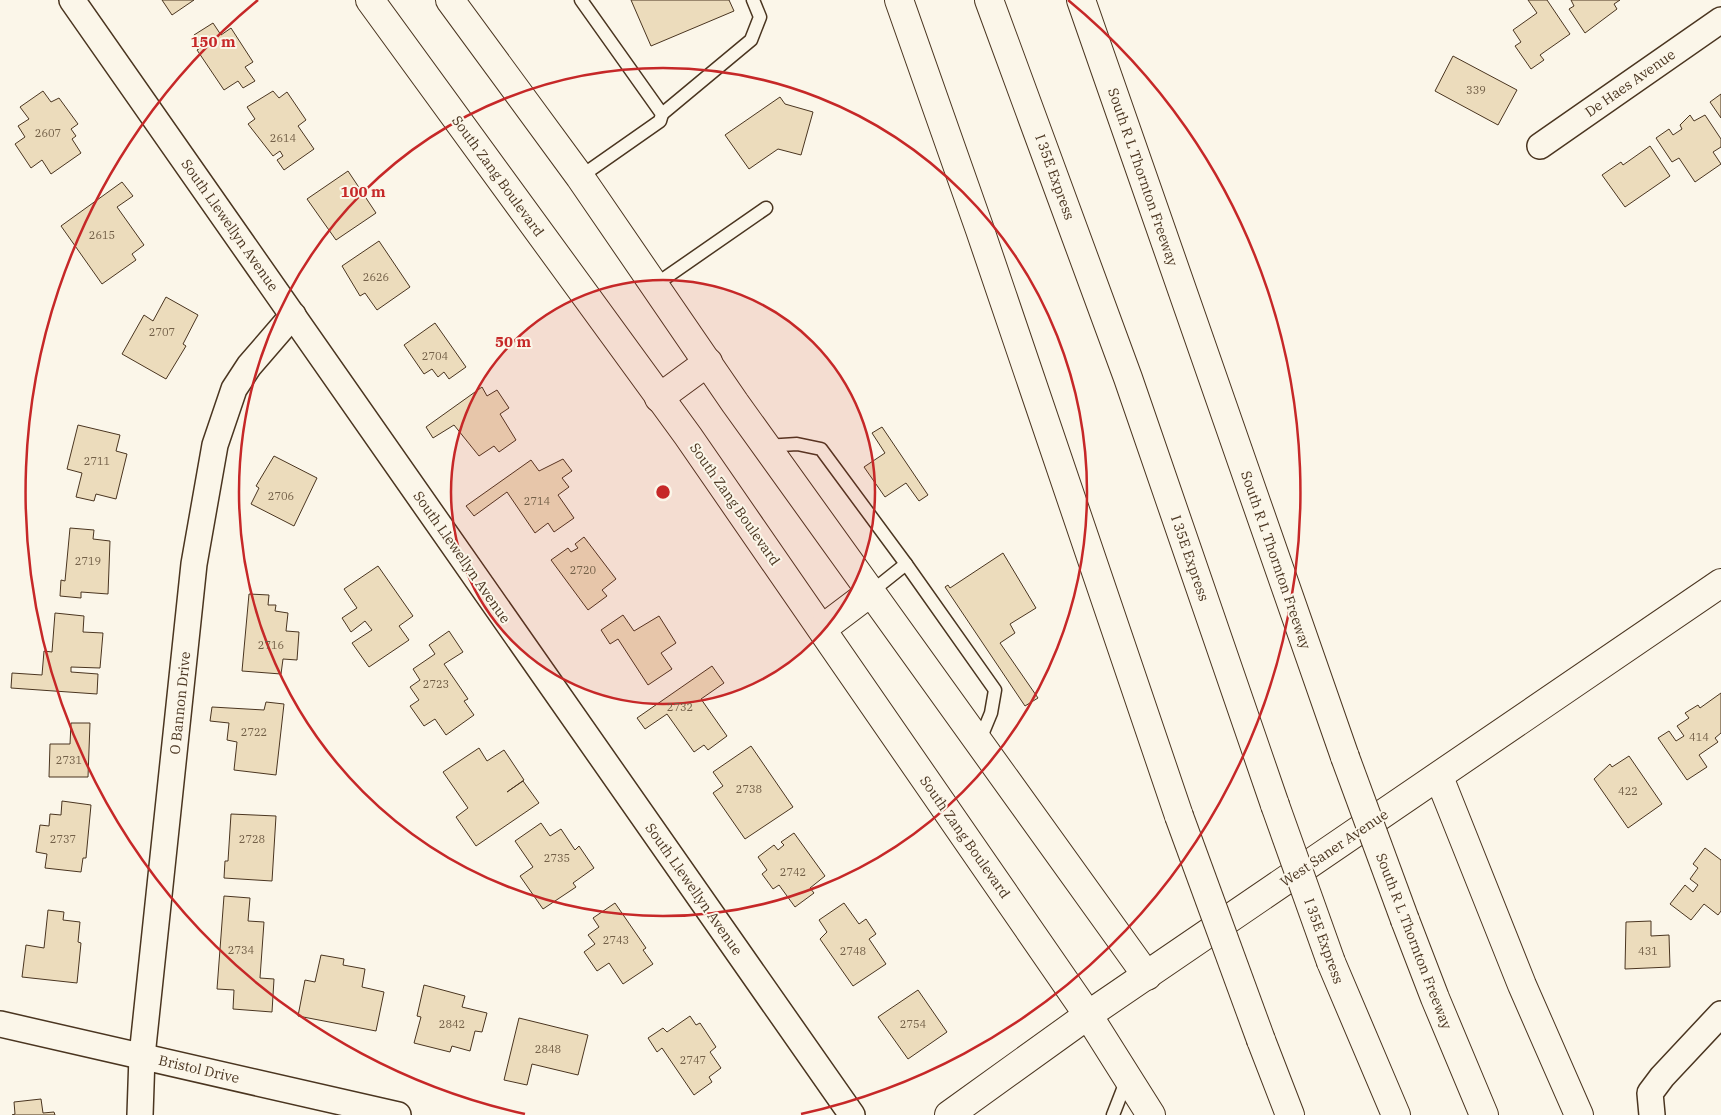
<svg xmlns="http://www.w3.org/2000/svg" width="1721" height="1115" font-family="'IBM Plex Serif',serif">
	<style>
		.building { fill: #ecdcbc; stroke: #4a3520 }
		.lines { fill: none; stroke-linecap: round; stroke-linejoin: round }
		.lane-casing { stroke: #4a3520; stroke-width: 15 }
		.street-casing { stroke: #4a3520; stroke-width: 28 }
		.secondary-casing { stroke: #4a3520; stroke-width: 30 }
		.highway-casing { stroke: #4a3520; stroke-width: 30 }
		.lane { stroke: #fbf6e9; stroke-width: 12 }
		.street { stroke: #fbf6e9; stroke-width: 25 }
		.secondary { stroke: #fbf6e9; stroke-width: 28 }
		.highway { stroke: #fbf6e9; stroke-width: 28 }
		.highway-bridge-casing { stroke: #4a3520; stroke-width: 30; stroke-linecap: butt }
		.highway-bridge { stroke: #fbf6e9; stroke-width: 28 }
		.ring { fill: none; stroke: #c62828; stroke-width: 2.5 }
		.labels { text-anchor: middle; stroke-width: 4; stroke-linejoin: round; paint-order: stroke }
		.number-label { font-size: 11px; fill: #725f47 }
		.street-label { font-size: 14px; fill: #4a3520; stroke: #fbf6e9 }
		.centre { fill: #c62828; stroke: #fbf6e9; stroke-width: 2.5 }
		.ring-label { font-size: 15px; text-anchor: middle; font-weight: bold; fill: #c62828; stroke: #fbf6e9; stroke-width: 4; stroke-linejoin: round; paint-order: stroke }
	</style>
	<rect width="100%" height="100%" fill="#fbf6e9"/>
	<!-- building -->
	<g class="building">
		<polygon points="162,0 194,0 172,15"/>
		<polygon points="631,0 729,0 734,11 651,46"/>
		<polygon points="1528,0 1547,0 1570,34 1540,55 1544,60 1531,69 1515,46 1521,42 1513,30 1537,13"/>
		<polygon points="1571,0 1620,0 1614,4 1617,9 1585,33 1569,9 1574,6"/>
		<polygon points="213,23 221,35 231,28 253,62 245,67 255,81 243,88 238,81 224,90 197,50 202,47 194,35"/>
		<polygon points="1453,56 1517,90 1498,125 1435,91"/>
		<polygon points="43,91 51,102 59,98 78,124 71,129 76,136 72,139 81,153 51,174 42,160 31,168 15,144 25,137 18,126 29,119 20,107"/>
		<polygon points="273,91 279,98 287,92 306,120 298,126 314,149 284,170 277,160 283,156 280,151 273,156 248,124 255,119 247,107"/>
		<polygon points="1721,94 1721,118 1710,102"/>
		<polygon points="780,97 785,104 813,112 801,155 778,149 749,169 725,135"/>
		<polygon points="1690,115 1694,121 1705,115 1721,139 1721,147 1713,152 1721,164 1695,182 1679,158 1672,162 1656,138 1669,129 1673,135 1682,129 1680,125"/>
		<polygon points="1650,146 1670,176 1625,207 1602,175 1621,162 1623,165"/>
		<polygon points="348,171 376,213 336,240 307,199"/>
		<polygon points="122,182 133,196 117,207 144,245 132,254 136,260 102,284 61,226"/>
		<polygon points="379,241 410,287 377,310 365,293 360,296 342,266"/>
		<polygon points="166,297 198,315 183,344 186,346 166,379 122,354 144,315 153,321"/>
		<polygon points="435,323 466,367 449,379 444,372 438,377 432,369 424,374 404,345"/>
		<polygon points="482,387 487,396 497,390 509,408 500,414 516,440 499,452 494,446 479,456 454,425 433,438 426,427"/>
		<polygon points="78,425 120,435 116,451 127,454 116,499 96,494 94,501 76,497 82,473 67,469"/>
		<polygon points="882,427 928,495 919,501 906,483 885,497 864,467 885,453 872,433"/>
		<polygon points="274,456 317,478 294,526 251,504 259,488 256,486"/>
		<polygon points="563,459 572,471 562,478 569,487 558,495 574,518 554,532 548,523 535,533 507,492 474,516 466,506 531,460 539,471"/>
		<polygon points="70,528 94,530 93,539 110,541 108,594 81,592 81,598 60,596 61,580 65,581"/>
		<polygon points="584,537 616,579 602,590 607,596 588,610 551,560 568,548 571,552 578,548 575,544"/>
		<polygon points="1003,553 1036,608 1010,624 1015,633 1000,643 1038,698 1025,706 945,587 948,585 950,588"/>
		<polygon points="378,566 413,616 399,626 409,640 369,667 352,643 372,630 365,621 351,632 342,618 357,608 344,589"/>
		<polygon points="249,594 269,595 268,605 276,605 275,611 288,613 286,631 299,632 297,660 283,659 281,674 242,671"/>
		<polygon points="55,613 84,616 83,632 103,633 100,668 71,667 71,672 98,674 97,694 11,688 12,673 42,675 44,651 52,652"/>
		<polygon points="623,615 634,631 659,616 676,643 661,653 672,669 648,685 618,639 610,644 601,630"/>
		<polygon points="449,631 463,652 444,664 468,699 464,701 474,715 446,735 435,719 424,726 410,706 419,700 410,687 420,680 413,669 435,654 429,645"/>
		<polygon points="712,666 724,683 701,699 727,736 708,750 704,745 694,752 667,714 645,729 637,718"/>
		<polygon points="1721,693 1721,733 1715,738 1718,742 1699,755 1707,767 1687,780 1658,738 1669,731 1676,741 1684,736 1677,726 1689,718 1685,713 1698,705 1700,708"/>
		<polygon points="266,702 284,704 276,775 234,770 237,742 227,740 229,723 210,721 212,707 264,710"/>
		<polygon points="71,723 90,723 88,777 49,777 50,744 70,744"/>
		<polygon points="751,746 793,807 745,839 713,793 723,786 713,772"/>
		<polygon points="479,748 487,761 504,750 524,780 507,792 523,781 539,803 476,846 456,817 468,808 443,772"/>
		<polygon points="1629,756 1662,804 1628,828 1594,779 1610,764 1612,767"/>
		<polygon points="62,801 91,805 86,858 83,858 81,872 45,868 47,854 36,852 40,825 49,826 50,814 61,815"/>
		<polygon points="231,814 276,816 272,881 224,878 225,861 228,861"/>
		<polygon points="541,823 550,836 561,829 575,850 579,846 594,868 573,883 576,887 543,909 520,876 533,867 515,841"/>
		<polygon points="794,833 825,876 810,888 814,893 795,907 779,885 773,889 762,874 767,870 758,857 774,845 778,850 784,845 781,842"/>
		<polygon points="1705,848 1721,860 1721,911 1718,915 1704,904 1691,920 1670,904 1685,885 1693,892 1698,885 1690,879 1698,868 1693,864"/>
		<polygon points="224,896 250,898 248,921 264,922 260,978 274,979 272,1012 233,1009 234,990 217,989"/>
		<polygon points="615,903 646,948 643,950 653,964 623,984 609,963 597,971 584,952 595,944 588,935 599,927 593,918"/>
		<polygon points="844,903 859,924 866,919 876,934 869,939 886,964 853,986 820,939 827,932 819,920"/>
		<polygon points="48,910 64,912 63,920 80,922 78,942 81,943 77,983 22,977 26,945 44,948"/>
		<polygon points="1651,921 1651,936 1669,935 1670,967 1625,969 1626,922"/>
		<polygon points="321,955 344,959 343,965 365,969 362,987 384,992 376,1031 298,1016 305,980 315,982"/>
		<polygon points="424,985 465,996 462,1007 487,1013 482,1032 475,1031 470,1051 452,1046 450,1052 414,1043 421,1017 417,1016"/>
		<polygon points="918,990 947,1032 908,1059 878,1017"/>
		<polygon points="690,1016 696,1025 700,1023 716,1047 710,1052 721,1068 709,1077 712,1082 694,1095 662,1048 657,1052 648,1038 663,1028 667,1032"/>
		<polygon points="519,1018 588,1035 578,1075 532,1064 527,1085 504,1080"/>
		<polygon points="41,1099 43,1113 54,1112 55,1115 12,1115 15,1114 14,1102"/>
	</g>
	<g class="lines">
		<!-- lane casing -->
		<g class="lane-casing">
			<g id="lane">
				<polyline points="662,114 751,40 760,17 753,0"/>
				<polyline points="580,177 660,121 662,114 581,0"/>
				<polyline points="655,285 766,208"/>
				<polyline points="766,446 797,444 821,449 906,564 995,690 991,713 979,742"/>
				<polyline points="871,592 906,564"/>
				<polyline points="1113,1115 1127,1079"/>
			</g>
		</g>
		<!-- street casing -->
		<g class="street-casing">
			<g id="street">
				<polyline points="72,0 852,1115"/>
				<polyline points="1540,146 1721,20"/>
				<polyline points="0,1024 398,1115"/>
				<polyline points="140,1115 142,1056 194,564 215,445 234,389 249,366 293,315"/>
				<polyline points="1652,1115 1650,1093 1662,1077 1721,1014"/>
			</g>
		</g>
		<!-- secondary casing -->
		<g class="secondary-casing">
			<g id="secondary">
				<polyline points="370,0 688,436 1088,1015 1151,1115"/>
				<polyline points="450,0 580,177 735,403 1147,976"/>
				<polyline points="659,398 708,362"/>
				<polyline points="822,629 871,592"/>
				<polyline points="949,1115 1088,1015 1721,583"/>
			</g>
		</g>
		<!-- highway casing -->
		<g class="highway-casing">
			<g id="highway">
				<polyline points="899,0 980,230 1179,816"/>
				<polyline points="989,0 1128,378 1275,805"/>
				<polyline points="1081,0 1345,757"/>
				<polyline points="1439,777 1522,985 1579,1115"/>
				<polyline points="1405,920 1435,998 1484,1115"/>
				<polyline points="1331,962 1396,1115"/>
				<polyline points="1261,1040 1290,1115"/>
			</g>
		</g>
		<!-- lane -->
		<use href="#lane" class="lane"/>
		<!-- street -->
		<use href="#street" class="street"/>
		<!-- secondary -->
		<use href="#secondary" class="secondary"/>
		<!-- highway -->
		<use href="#highway" class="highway"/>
		<!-- highway-bridge casing -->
		<g class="highway-bridge-casing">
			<g id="highway-bridge">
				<polyline points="1345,757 1405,920"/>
				<polyline points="1275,805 1331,962"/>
				<polyline points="1179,816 1261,1040"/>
			</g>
		</g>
		<!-- highway-bridge -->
		<use href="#highway-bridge" class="highway-bridge"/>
	</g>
	<!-- distance rings -->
	<circle cx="663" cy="492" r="212" fill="#c62828" fill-opacity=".12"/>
	<g class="ring">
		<circle cx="663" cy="492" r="212"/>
		<circle cx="663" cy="492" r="424"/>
		<path d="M525 1114A637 637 0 0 1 258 0M1068 0A637 637 0 0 1 801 1114"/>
	</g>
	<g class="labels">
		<!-- number labels -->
		<g class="number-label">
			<text x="1476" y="94">339</text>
			<text x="48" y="137">2607</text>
			<text x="283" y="142">2614</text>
			<text x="102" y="239">2615</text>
			<text x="376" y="281">2626</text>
			<text x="162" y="336">2707</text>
			<text x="435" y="360">2704</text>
			<text x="97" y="465">2711</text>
			<text x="281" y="500">2706</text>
			<text x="537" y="505">2714</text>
			<text x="88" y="565">2719</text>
			<text x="583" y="574">2720</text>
			<text x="271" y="649">2716</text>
			<text x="436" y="688">2723</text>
			<text x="680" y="711">2732</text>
			<text x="254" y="736">2722</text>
			<text x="1699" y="741">414</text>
			<text x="69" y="764">2731</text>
			<text x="749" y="793">2738</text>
			<text x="1628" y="795">422</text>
			<text x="63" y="843">2737</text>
			<text x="252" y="843">2728</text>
			<text x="557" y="862">2735</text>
			<text x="793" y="876">2742</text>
			<text x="616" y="944">2743</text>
			<text x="241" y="954">2734</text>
			<text x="853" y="955">2748</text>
			<text x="1648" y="955">431</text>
			<text x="452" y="1028">2842</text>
			<text x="913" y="1028">2754</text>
			<text x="548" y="1053">2848</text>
			<text x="693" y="1064">2747</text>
		</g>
		<!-- street labels -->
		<g class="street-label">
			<text transform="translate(1630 83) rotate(-35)" y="5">De Haes Avenue</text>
			<text transform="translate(498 176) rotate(54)" y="5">South Zang Boulevard</text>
			<text transform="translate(1055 177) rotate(70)" y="5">I 35E Express</text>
			<text transform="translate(1143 177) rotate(71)" y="5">South R L Thornton Freeway</text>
			<text transform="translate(230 225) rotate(55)" y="5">South Llewellyn Avenue</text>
			<text transform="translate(735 504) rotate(55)" y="5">South Zang Boulevard</text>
			<text transform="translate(462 557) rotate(55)" y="5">South Llewellyn Avenue</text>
			<text transform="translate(1190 558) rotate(71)" y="5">I 35E Express</text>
			<text transform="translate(1276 560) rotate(71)" y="5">South R L Thornton Freeway</text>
			<text transform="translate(180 703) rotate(-84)" y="5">O Bannon Drive</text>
			<text transform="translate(965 837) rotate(55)" y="5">South Zang Boulevard</text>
			<text transform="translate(1334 848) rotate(-34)" y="5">West Saner Avenue</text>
			<text transform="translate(694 889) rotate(55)" y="5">South Llewellyn Avenue</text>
			<text transform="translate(1324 941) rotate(70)" y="5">I 35E Express</text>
			<text transform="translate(1414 941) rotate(69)" y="5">South R L Thornton Freeway</text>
			<text transform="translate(199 1069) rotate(13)" y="5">Bristol Drive</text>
		</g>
	</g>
	<circle cx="663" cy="492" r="8" class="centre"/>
	<g class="ring-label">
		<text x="213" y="47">150 m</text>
		<text x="363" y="197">100 m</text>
		<text x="513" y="347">50 m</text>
	</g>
</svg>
